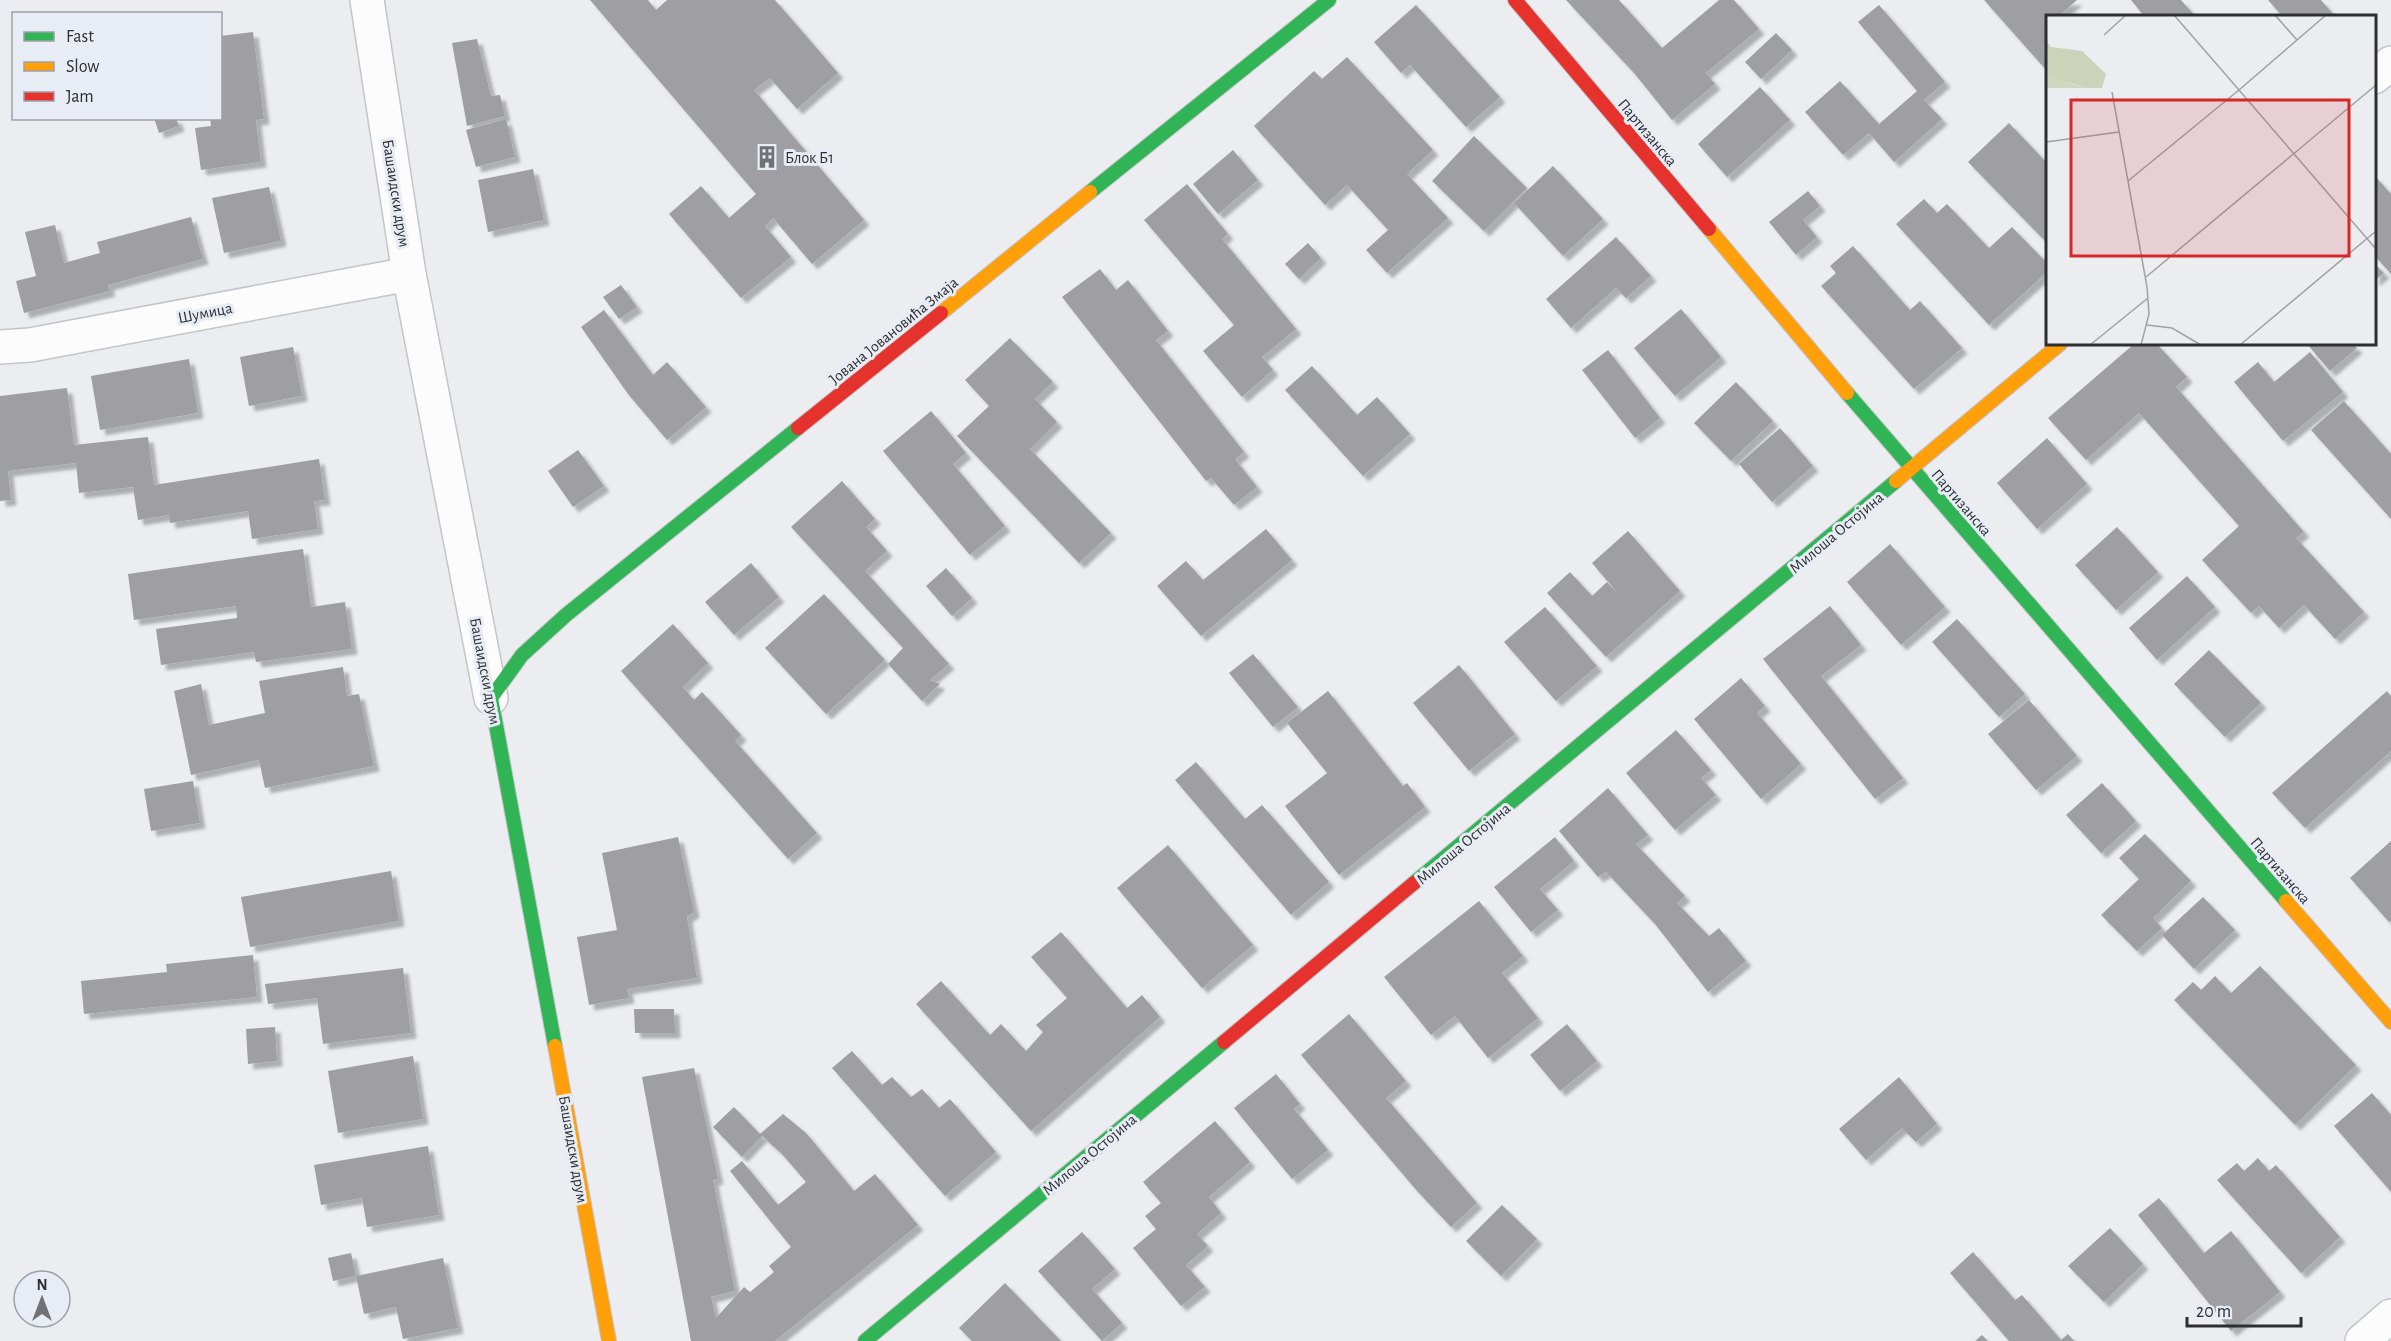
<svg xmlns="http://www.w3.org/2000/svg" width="2391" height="1341" font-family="'Alegreya Sans',sans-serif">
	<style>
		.building { fill: #9f9fa3; filter: url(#shadow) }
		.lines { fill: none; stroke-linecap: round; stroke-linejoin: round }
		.street-casing { stroke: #c4c5c9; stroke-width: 36 }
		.fast-casing { stroke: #c4c5c9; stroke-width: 16 }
		.slow-casing { stroke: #c4c5c9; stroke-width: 16 }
		.jam-casing { stroke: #c4c5c9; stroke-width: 16 }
		.street { stroke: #fcfcfd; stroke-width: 33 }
		.fast { stroke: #30b455; stroke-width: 14 }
		.slow { stroke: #ff9f0a; stroke-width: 14 }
		.jam { stroke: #e5322d; stroke-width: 14 }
		.labels { text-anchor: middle; stroke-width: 6; stroke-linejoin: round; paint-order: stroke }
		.street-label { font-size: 16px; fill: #2c2e31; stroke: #e8ecf4 }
		.poi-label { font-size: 16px; fill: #2c2e31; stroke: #e8ecf4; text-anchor: start }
		.inset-road { fill: none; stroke: #9fa1a4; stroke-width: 1.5 }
		.view { fill: #d62828; fill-opacity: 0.15; stroke: #d62828; stroke-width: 3 }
		.inset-edge { fill: none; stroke: #2c2e31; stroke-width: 3 }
	</style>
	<defs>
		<filter id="shadow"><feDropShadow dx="5.5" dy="5.5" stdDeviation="1.5" flood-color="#0004"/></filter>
	</defs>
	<rect width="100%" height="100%" fill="#ebedf1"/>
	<!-- building -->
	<g class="building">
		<polygon points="590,0 648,0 656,10 667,0 775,0 838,73 797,109 770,78 754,90 864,220 812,264 773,218 765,226 791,257 741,298 669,214 701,186 729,218 756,194"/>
		<polygon points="1566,0 1619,0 1662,48 1719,0 1734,0 1759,29 1706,73 1715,84 1672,120 1634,73"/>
		<polygon points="1984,0 2077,0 2059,16 2048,16 2048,72"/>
		<polygon points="2131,0 2181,0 2195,16 2144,16"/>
		<polygon points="2268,0 2321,0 2334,15 2282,16"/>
		<polygon points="1416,5 1500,97 1466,127 1410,65 1401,73 1374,42"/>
		<polygon points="1879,5 1945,82 1924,100 1942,119 1894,162 1869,133 1843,155 1805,112 1840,81 1879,124 1917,91 1858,22"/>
		<polygon points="253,32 264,119 256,120 261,162 201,170 195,128 211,126 210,118 220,118 220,36"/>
		<polygon points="1776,33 1792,50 1761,79 1745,62"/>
		<polygon points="477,39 491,96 500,95 505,116 467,126 452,43"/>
		<polygon points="1347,57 1433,150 1407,174 1448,218 1387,273 1366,250 1388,230 1347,185 1325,205 1254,126 1314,71 1322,79"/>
		<polygon points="1760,87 1790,120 1727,177 1698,144"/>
		<polygon points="154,118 176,118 179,126 159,133"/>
		<polygon points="506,119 515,157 476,167 466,130"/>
		<polygon points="2009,123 2048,164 2048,244 1968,162"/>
		<polygon points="1474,136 1527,188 1484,231 1432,181"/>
		<polygon points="1233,150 1258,180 1218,214 1193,184"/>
		<polygon points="1553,166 1603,219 1563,256 1514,203"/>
		<polygon points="533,169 544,220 488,232 478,180"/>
		<polygon points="2374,175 2391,194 2391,274 2374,255"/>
		<polygon points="1187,184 1228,234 1222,239 1296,329 1262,357 1273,370 1242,397 1203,351 1234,325 1144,220"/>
		<polygon points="269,187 281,241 224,253 212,198"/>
		<polygon points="1808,191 1820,206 1803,220 1817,237 1796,255 1769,222"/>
		<polygon points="1924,199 1937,213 1947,204 1989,248 2012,227 2048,264 2048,271 1989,325 1896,224"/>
		<polygon points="191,217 203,259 108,285 110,291 24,313 16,281 36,276 25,232 55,225 64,263 100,253 97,242"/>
		<polygon points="1616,237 1651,276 1626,298 1616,288 1571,328 1546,299"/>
		<polygon points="1308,243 1321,258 1299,279 1285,264"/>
		<polygon points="1853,246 1910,310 1920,301 1962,348 1914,389 1821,286 1836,273 1830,266"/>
		<polygon points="2374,263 2384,273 2374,281"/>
		<polygon points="1100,269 1116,290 1128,280 1168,331 1156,340 1244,452 1235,459 1257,487 1234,505 1211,478 1206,481 1062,297"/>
		<polygon points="621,285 637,307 619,319 603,297"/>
		<polygon points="1681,309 1721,357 1675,396 1634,348"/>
		<polygon points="604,310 653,375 667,362 706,407 667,440 628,394 581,327"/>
		<polygon points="1010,338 1053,382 1035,399 1057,422 1030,449 1111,533 1079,563 957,436 989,406 965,380"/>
		<polygon points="2134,344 2157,344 2187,377 2176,387 2304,532 2296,538 2364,612 2335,639 2304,605 2279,628 2259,606 2251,613 2202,560 2239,526 2139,413 2086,460 2048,418"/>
		<polygon points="2307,344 2353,344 2357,348 2330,371"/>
		<polygon points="293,347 302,396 249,406 240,357"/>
		<polygon points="1608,350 1660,418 1635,438 1582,370"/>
		<polygon points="2310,352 2343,392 2283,441 2234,382 2258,362 2274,382"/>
		<polygon points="189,359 198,413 100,430 91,376"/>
		<polygon points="1312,366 1357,415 1377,397 1410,434 1363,476 1285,390"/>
		<polygon points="1736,382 1773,421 1731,461 1694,423"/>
		<polygon points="67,388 74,445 148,437 154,485 319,459 325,500 314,501 318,529 252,539 248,511 170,523 169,515 138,520 133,487 79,493 76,463 8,471 11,500 0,501 0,396"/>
		<polygon points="2344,401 2391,454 2391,519 2311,430"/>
		<polygon points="931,411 966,453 953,464 1005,526 970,555 883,451"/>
		<polygon points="1780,428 1813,466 1772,502 1739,464"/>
		<polygon points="2047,438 2087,484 2037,529 1997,483"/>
		<polygon points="578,450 604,486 573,507 548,471"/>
		<polygon points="842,481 875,519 866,527 887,551 865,571 949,664 930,680 940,684 922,701 888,664 903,648 791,527"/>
		<polygon points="2117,527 2158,572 2116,610 2075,565"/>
		<polygon points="1266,529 1292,560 1201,636 1157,586 1186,561 1203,580"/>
		<polygon points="1628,531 1680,591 1606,657 1547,593 1570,572 1592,596 1607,582 1620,596 1592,563"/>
		<polygon points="1890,544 1945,607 1901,645 1847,582"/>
		<polygon points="303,549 311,607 345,602 352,649 256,662 254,652 161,665 156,629 237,618 236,606 134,620 128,574"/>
		<polygon points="751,563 779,597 734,635 705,602"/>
		<polygon points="946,568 972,598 952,616 926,586"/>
		<polygon points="2187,576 2215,607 2157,660 2129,628"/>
		<polygon points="824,594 885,660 826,714 765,648"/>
		<polygon points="1830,606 1861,645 1821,676 1903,778 1875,799 1763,659"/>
		<polygon points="1545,607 1597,666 1556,701 1504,642"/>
		<polygon points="1957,619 2025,694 1999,717 1932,642"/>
		<polygon points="673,624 708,663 683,687 694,700 702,692 741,735 735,741 817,833 788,859 621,671"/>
		<polygon points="2209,650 2261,703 2225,737 2174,684"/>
		<polygon points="1253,654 1298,707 1273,727 1229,673"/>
		<polygon points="1459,665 1515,734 1469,771 1413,703"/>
		<polygon points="343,667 347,696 359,694 374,766 265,788 259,760 191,775 174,691 201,684 209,725 265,713 259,681"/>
		<polygon points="1741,678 1765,706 1757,713 1801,764 1761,799 1694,719"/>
		<polygon points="1328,691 1403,786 1407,783 1425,807 1339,875 1285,806 1327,773 1287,723"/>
		<polygon points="2387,691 2391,696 2391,751 2305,828 2272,793"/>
		<polygon points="2029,700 2077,756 2036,790 1988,734"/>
		<polygon points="1676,730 1711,770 1701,778 1716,795 1675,830 1626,773"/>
		<polygon points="1196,762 1245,819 1262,805 1329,882 1291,915 1175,780"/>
		<polygon points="193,781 200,823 151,831 144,789"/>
		<polygon points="2102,783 2136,821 2101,853 2066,815"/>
		<polygon points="1608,788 1648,835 1636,844 1685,896 1677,903 1709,936 1719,928 1746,961 1708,992 1655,924 1606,872 1598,877 1559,831"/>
		<polygon points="2145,834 2191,881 2153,918 2162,928 2137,951 2101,915 2139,879 2119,858"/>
		<polygon points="678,837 694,912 687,917 697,978 627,989 629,998 589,1005 577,937 617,930 602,853"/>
		<polygon points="1555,837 1574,861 1540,889 1558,910 1531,932 1494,887"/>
		<polygon points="2391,841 2391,921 2389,922 2350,878"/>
		<polygon points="1168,845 1253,945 1202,988 1117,888"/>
		<polygon points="391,871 399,921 250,947 241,897"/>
		<polygon points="2203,897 2235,930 2194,969 2162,935"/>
		<polygon points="1479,901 1523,956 1502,973 1538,1018 1488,1058 1455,1016 1431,1035 1384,977"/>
		<polygon points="1061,932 1127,1008 1142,995 1160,1017 1031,1131 916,1004 941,981 990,1035 1001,1024 1026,1051 1043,1032 1036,1025 1067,998 1031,957"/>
		<polygon points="253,955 257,997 84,1014 81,981 167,972 166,964"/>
		<polygon points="2260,966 2356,1065 2295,1125 2174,1000 2193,982 2201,990 2215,976 2231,993"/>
		<polygon points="403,968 411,1033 323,1044 317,998 268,1004 265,984"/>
		<polygon points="634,1009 674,1009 675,1033 635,1033"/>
		<polygon points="1349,1014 1406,1081 1386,1098 1477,1203 1451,1227 1418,1192 1301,1055"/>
		<polygon points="1567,1024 1597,1061 1560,1091 1530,1055"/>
		<polygon points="275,1027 277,1061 248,1064 246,1029"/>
		<polygon points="852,1051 882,1085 892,1077 911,1097 922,1089 939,1108 950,1099 996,1152 945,1196 832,1068"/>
		<polygon points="413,1056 423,1119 338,1133 328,1071"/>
		<polygon points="694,1068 718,1179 713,1180 735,1291 711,1297 716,1318 744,1287 750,1292 774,1272 769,1266 791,1247 730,1171 742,1161 778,1205 806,1182 782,1154 762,1136 742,1157 713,1127 734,1107 760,1134 783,1114 806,1133 854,1191 875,1174 918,1225 775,1341 691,1341 642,1077"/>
		<polygon points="1276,1074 1300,1104 1294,1109 1328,1150 1292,1179 1234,1108"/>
		<polygon points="1899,1077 1937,1124 1916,1142 1902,1128 1866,1160 1839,1129"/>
		<polygon points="2372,1093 2391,1115 2391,1192 2334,1126"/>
		<polygon points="1215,1121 1250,1162 1209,1197 1221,1213 1197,1234 1208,1246 1186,1265 1205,1287 1181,1306 1133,1248 1156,1229 1145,1216 1161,1203 1143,1182"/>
		<polygon points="428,1146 439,1215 367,1227 362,1198 321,1205 314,1165"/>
		<polygon points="2258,1158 2269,1171 2276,1165 2340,1237 2301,1273 2217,1180 2237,1163 2244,1171"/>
		<polygon points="2159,1198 2204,1253 2231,1231 2280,1292 2231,1331 2138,1215"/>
		<polygon points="1502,1205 1537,1239 1501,1276 1466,1241"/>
		<polygon points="2110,1228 2143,1264 2104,1302 2068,1266"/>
		<polygon points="1082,1232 1115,1269 1092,1289 1122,1323 1102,1341 1038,1271"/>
		<polygon points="1973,1252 2015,1300 2022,1295 2061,1340 2068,1334 2074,1341 2009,1341 1950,1273"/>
		<polygon points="351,1253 356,1276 333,1281 328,1258"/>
		<polygon points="443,1258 458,1328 403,1339 396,1307 364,1314 356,1276"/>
		<polygon points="1005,1283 1061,1341 972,1341 959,1328"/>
		<polygon points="1982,1335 1988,1341 1975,1341"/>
	</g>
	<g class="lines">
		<!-- street casing -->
		<g class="street-casing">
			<g id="street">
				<polyline points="367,0 409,274 491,698"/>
				<polyline points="2374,77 2391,63"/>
				<polyline points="0,347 30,345 409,274"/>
				<polyline points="2362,1341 2391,1316"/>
			</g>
		</g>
		<!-- fast casing -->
		<g class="fast-casing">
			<g id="fast">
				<polyline points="1090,192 1329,0"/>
				<polyline points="1847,393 2286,901"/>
				<polyline points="1414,883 1896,481"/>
				<polyline points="555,1046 491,698 522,655 566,615 798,428"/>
				<polyline points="865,1341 1224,1042"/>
			</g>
		</g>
		<!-- slow casing -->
		<g class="slow-casing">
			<g id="slow">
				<polyline points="1709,229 1847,393"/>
				<polyline points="941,313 1090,192"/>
				<polyline points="1896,481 2060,344"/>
				<polyline points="2286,901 2391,1022"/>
				<polyline points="555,1046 609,1341"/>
			</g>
		</g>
		<!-- jam casing -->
		<g class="jam-casing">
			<g id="jam">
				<polyline points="1515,0 1709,229"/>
				<polyline points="798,428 941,313"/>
				<polyline points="1224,1042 1414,883"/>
			</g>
		</g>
		<!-- street -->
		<use href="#street" class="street"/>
		<!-- fast -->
		<use href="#fast" class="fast"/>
		<!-- slow -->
		<use href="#slow" class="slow"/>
		<!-- jam -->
		<use href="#jam" class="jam"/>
	</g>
	<!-- icons -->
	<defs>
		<g id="building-bare" transform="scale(1.8)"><path d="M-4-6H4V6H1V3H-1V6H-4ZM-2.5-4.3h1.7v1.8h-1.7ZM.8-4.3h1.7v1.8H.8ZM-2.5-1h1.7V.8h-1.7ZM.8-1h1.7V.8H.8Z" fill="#6f7174" stroke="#e8ecf4" stroke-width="2.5" paint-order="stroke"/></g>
	</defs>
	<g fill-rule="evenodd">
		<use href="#building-bare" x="767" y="157"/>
	</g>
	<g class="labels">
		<!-- street labels -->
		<g class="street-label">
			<text transform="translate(1648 132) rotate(50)" y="6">Партизанска</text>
			<text transform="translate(397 193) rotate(81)" y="6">Башаидски друм</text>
			<text transform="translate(205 312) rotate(-11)" y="6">Шумица</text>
			<text transform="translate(893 330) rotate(-39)" y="6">Јована Јовановића Змаја</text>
			<text transform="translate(1962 502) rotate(49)" y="6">Партизанска</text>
			<text transform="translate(1836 532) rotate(-40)" y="6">Милоша Остојина</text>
			<text transform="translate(486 671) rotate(79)" y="6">Башаидски друм</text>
			<text transform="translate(1463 843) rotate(-40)" y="6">Милоша Остојина</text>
			<text transform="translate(2281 870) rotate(49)" y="6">Партизанска</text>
			<text transform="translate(574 1149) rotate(80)" y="6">Башаидски друм</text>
			<text transform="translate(1089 1154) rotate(-40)" y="6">Милоша Остојина</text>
		</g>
		<!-- poi labels -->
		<g class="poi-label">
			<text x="785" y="163">Блок Б1</text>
		</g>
	</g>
	<!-- overview -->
	<g transform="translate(2046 15)">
		<rect width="330" height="330" fill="#ebedf1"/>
		<path d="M4,59L24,68L41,73H0V60Z" fill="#d2d7c2"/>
		<path d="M0,26L5,32L36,36L60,59L56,73H41L0,60Z" fill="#cdd2bb"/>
		<path class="inset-road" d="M128,0L193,75L280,0M229,0L251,25M58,20L80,0M66,77L101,272L103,299L95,330M0,127L73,117M82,166L193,75L330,234M100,262L330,70M101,310L126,313L155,330M44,330L102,283M194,330L330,216"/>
		<path class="view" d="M25,85H303V241H25Z"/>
		<rect width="330" height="330" class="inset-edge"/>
	</g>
	<!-- legend -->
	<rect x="12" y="12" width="210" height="108" fill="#e8ecf4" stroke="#9da0a6" stroke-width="1.5"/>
	<rect x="24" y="32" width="30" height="9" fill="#30b455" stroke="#9da0a6" stroke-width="1.5"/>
	<text x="66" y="42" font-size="18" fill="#2c2e31">Fast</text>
	<rect x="24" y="62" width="30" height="9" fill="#ff9f0a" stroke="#9da0a6" stroke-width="1.5"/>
	<text x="66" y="72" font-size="18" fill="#2c2e31">Slow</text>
	<rect x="24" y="92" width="30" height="9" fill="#e5322d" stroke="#9da0a6" stroke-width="1.5"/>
	<text x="66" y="102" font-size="18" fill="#2c2e31">Jam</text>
	<!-- north arrow -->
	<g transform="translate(42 1299)"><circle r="28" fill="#e8ecf4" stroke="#9da0a6" stroke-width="1.5"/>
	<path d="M0-4.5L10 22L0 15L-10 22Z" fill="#6f7174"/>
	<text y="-9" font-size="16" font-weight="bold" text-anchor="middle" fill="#2c2e31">N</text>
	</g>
	<!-- scale -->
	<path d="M2187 1317v9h114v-9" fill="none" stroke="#2c2e31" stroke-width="3"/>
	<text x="2196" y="1317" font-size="18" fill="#2c2e31" stroke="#e8ecf4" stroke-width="4.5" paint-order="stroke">20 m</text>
</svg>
